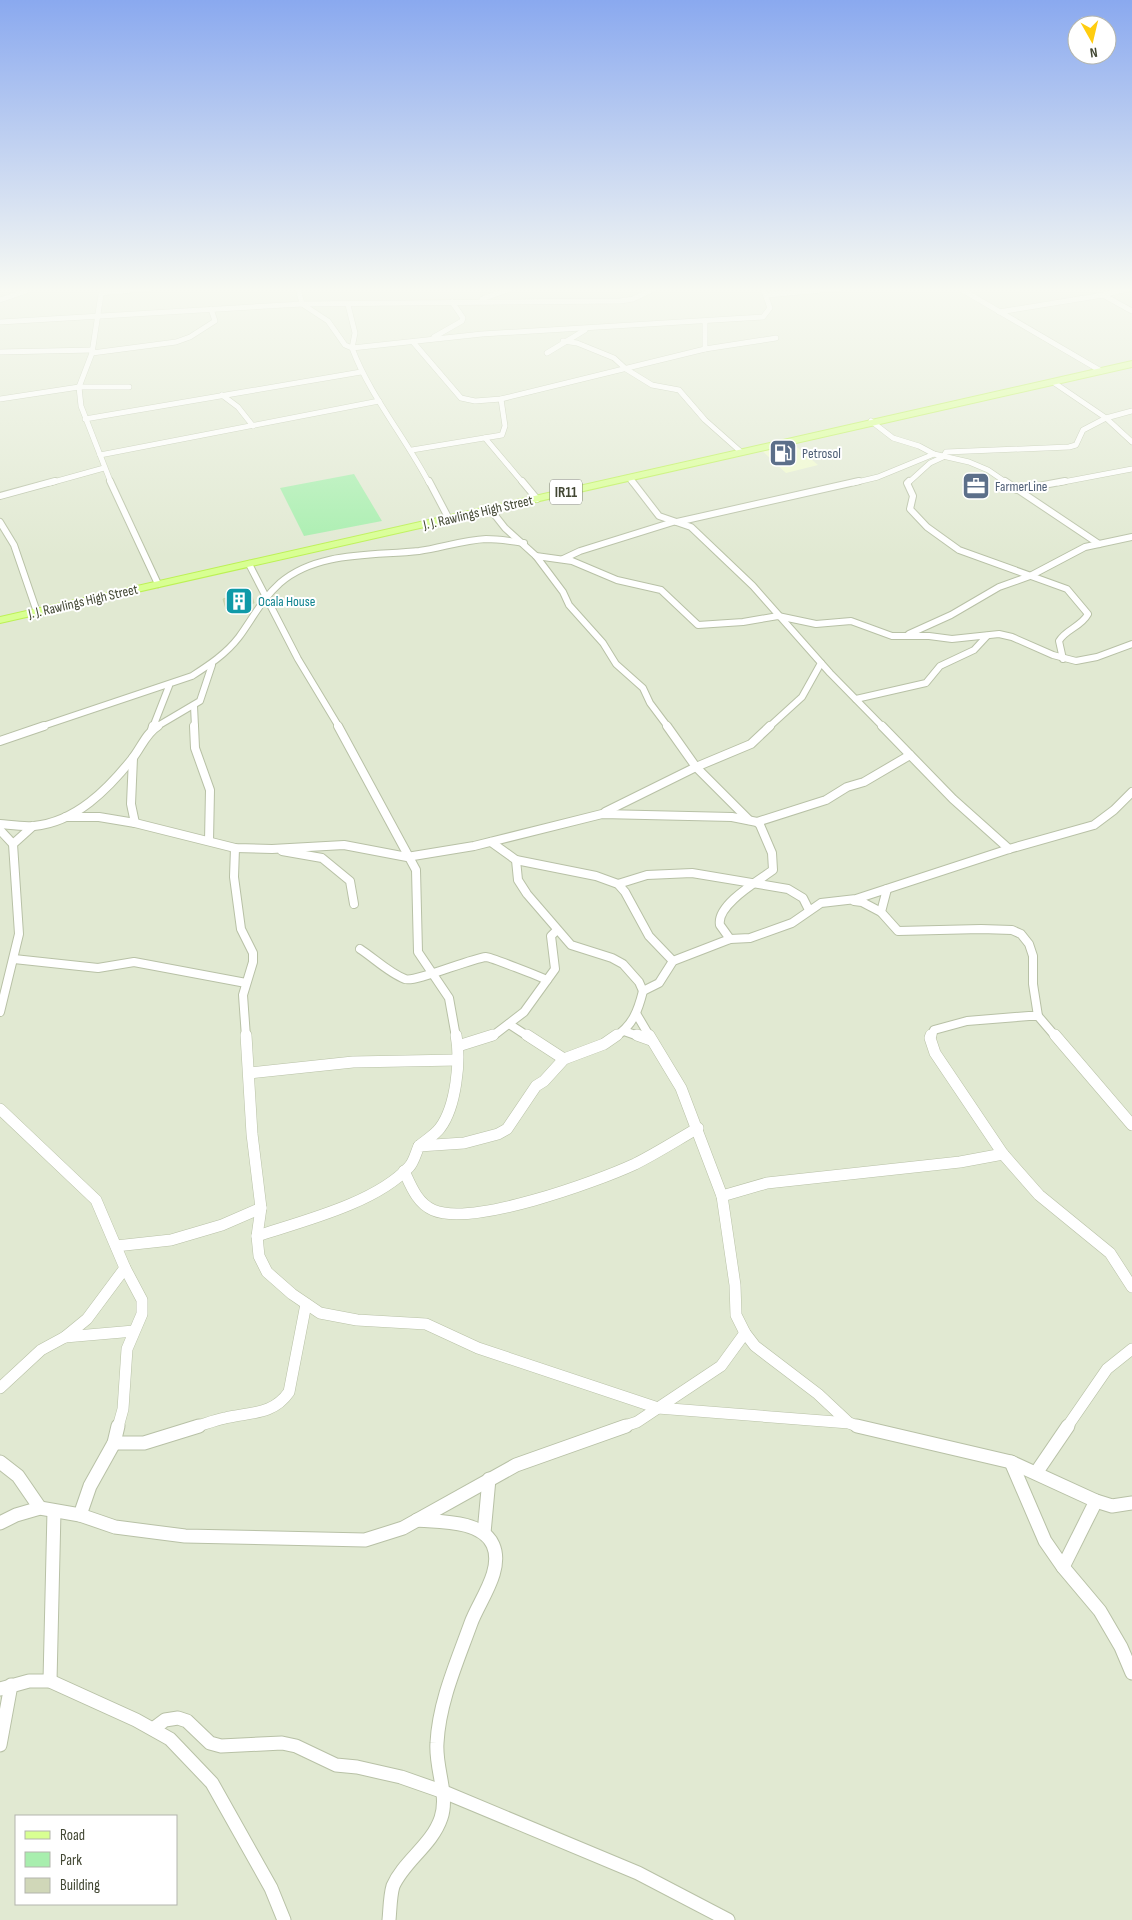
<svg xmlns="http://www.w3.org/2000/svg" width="1132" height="1920" font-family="'Sofia Sans Condensed',sans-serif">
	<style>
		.residential { fill: #e1e9d2; fill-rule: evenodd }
		.commercial { fill: #eff9cc }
		.green { fill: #a8eeae }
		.building { fill: #d0d7b8; stroke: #c9d3ab }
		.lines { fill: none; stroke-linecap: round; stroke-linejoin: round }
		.street-far4-casing { stroke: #b8c1a6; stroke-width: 6 }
		.street-far3-casing { stroke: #b8c1a6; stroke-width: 8 }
		.street-far2-casing { stroke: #b8c1a6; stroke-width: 10 }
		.street-far1-casing { stroke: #b8c1a6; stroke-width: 12 }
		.street-casing { stroke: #b8c1a6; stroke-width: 15 }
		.primary-casing { stroke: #bcf155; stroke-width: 2 }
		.street-far4 { stroke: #fff; stroke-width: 5 }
		.street-far3 { stroke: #fff; stroke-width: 6 }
		.street-far2 { stroke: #fff; stroke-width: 8 }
		.street-far1 { stroke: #fff; stroke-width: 11 }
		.street { stroke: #fff; stroke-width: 13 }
		.primary { fill: #d8ff92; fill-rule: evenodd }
		.labels { text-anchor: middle; stroke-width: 4; stroke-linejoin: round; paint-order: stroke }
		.far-service-label { font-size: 14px; fill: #4e5e75; stroke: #fff; text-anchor: start }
		.far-street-label { font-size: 14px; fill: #424733; stroke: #fff }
		.far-culture-label { font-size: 14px; fill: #0d838f; stroke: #fff; text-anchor: start }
		.shield { fill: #fff; stroke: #7b7e70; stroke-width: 1 }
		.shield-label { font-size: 15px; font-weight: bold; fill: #424733 }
	</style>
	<rect width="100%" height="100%" fill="#eff4e4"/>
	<!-- residential -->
	<path class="residential" d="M0,288H1132V1920H0ZM16,1816H176V1904H16Z"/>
	<!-- commercial -->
	<polygon class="commercial" points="791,442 818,465 786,473 760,449"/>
	<!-- green -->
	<polygon class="green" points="354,474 382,521 304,536 280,488"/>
	<!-- building -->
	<g class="building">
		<polygon points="979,481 988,487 971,492 962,485"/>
		<polygon points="243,589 244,594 251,593 254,603 226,609 223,599 230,597 228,592"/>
	</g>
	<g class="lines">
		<!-- street-far4 casing -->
		<g class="street-far4-casing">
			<g id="street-far4">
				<polyline points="102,288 92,353 79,387 81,406 111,483"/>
				<path d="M298,288L302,304L328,321L345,345L352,348C370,396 405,437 429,483"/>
				<polyline points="959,288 1101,371"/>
				<polyline points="101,293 153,288"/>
				<polyline points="768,295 843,288"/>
				<polyline points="1103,295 1132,311"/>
				<polyline points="482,299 513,288"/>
				<polyline points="0,300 26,291"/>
				<polyline points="348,305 355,333 352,348 482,334 763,317 770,308 763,288"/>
				<polyline points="999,312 1103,295 1131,288"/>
				<polyline points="0,322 302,304 620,301 633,299 656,288"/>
				<polyline points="705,322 705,349"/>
				<polyline points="434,337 462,321 463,318 452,302"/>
				<polyline points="563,341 577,343 614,358 626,369 652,385 679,390 705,420 740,451"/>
				<polyline points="413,342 461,398 475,401 501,399 705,349 776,338"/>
				<polyline points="0,352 93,350"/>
				<polyline points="92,353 176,342 190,337 215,321 211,309"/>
				<polyline points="547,353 585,330"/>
				<polyline points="1053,382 1106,418 1132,442"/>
				<polyline points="222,395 238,407 253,426"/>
				<polyline points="0,399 79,387 129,387"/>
				<polyline points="85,419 361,372"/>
				<polyline points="871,421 893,438 919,446 934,454 969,462 988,470 1007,483"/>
				<polyline points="485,438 523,483"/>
				<polyline points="412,450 502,435 505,426 501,399"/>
				<polyline points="100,455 379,401"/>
				<polyline points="629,478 633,483"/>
				<polyline points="50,483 104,468"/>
				<polyline points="853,483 878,477 934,454"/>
				<polyline points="908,483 930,463 943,457 946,452 1069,447 1076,445 1083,430 1106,418 1132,411"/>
				<polyline points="1058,483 1132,469"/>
			</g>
		</g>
		<!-- street-far3 casing -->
		<g class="street-far3-casing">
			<g id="street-far3">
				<polyline points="110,481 158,584"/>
				<polyline points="429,481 449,519"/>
				<polyline points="522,481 537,499"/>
				<polyline points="632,481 659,516 691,527 753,586 830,673 883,727"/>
				<path d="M909,481L907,483L913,496L910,509L927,527L959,550L1067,589L1088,614C1081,627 1066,629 1059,641L1063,659"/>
				<polyline points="1005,481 1099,544"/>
				<polyline points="1017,490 1065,481"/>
				<polyline points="0,496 55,481"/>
				<polyline points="490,509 505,528 536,556 563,592 569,605 603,643 616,664 643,688 650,703 668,727"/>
				<polyline points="0,522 14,545 37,612"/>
				<polyline points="677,522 859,481"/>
				<polyline points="536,556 572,561 617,580 661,590 698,625 743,622 778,616 816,624 851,621 892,636 929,636 952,639 999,634 1012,637 1053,655 1076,661 1097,657 1132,644"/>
				<polyline points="563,559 580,551 673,522"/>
				<polyline points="249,564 298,659 339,727"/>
				<polyline points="909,634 951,615 999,587 1030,576 1085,547 1132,537"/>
				<polyline points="856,699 926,683 940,666 974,650 987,636"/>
				<polyline points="194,706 195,727"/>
				<path d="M40,727L192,676C209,665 226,654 239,637C253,618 262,599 280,583C317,551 373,556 419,551C441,548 463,540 486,539C499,539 511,541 524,543"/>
				<polyline points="153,727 169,686"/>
				<polyline points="156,727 200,701 212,665"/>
				<polyline points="769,727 802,697 821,663"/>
			</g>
		</g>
		<!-- street-far2 casing -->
		<g class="street-far2-casing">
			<g id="street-far2">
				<polyline points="194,726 195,748 210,790 209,841"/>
				<polyline points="338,726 416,870 418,952 449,998 456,1037"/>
				<polyline points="667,726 696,767 749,820"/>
				<polyline points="882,726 953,799 1009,849"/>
				<polyline points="152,730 153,726"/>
				<polyline points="0,741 44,726"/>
				<polyline points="133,758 131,804 135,823"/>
				<polyline points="605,812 696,767 751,744 770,726"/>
				<path d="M66,817H99L135,823L235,848L272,849L344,845L407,857L474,846L602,814L732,817L757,822L760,825L772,853L773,870C758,881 716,905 720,925L730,939"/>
				<polyline points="757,822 826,800 847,787 864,782 910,755"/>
				<path d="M0,824C11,825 23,827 34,826C76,822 108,789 132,759C141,748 146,733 158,726"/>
				<polyline points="0,830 13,844"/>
				<polyline points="491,842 516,860 596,876 618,884 625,892 649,936 673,961"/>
				<polyline points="235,848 234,877 241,929 253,953 253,962 243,995 246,1037"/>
				<polyline points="282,851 322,858 350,881 354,904"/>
				<polyline points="516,860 518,880 527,894 571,945 612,958 623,964 639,982 643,991"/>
				<polyline points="618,884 647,875 692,873 788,889 803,898 809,910"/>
				<polyline points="887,889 881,912 898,931 981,929 1012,930 1021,934 1029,944 1033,956 1033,984 1038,1016"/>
				<polyline points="854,901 862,902 881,912"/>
				<path d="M360,949C374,958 389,973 405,979C414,983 469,959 486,957C490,957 541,977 547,980"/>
				<polyline points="14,959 98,968 134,962 246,983"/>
				<polyline points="0,1012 19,934 13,844 33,826"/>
				<polyline points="637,1015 650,1037"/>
				<polyline points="509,1024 529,1037"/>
				<polyline points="624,1031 641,1037"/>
				<polyline points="489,1037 494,1035 524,1012 555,969 551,936 557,930"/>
				<path d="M615,1037C633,1025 638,1011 643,991L659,983L673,961L730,939L750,938L792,923L821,903L856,899L1009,849L1094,825L1114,810L1132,792"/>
				<polyline points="931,1037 934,1030 967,1021 1029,1016 1038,1016 1056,1037"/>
			</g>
		</g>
		<!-- street-far1 casing -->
		<g class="street-far1-casing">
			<g id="street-far1">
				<polyline points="246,1035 252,1134 261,1208 257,1236 259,1256 267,1272 292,1294 320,1313 357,1320 426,1324 478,1348 658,1408 849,1423 860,1427"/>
				<polyline points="527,1035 564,1059"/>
				<polyline points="637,1035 651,1040"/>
				<polyline points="649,1035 681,1088 722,1196 735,1285 736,1315 745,1333 755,1346 818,1394 849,1423"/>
				<polyline points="931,1035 930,1038 935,1053 1003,1154 1039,1195 1110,1253 1132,1287"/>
				<polyline points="1055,1035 1132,1125"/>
				<polyline points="458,1046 493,1035"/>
				<polyline points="250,1073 353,1062 457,1060"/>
				<polyline points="0,1109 96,1200 125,1268 142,1300 142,1314 127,1349 123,1409 118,1427"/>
				<path d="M419,1146C426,1140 435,1135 440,1128C456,1107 461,1060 456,1035"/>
				<path d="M404,1171C411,1186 417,1203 433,1210C472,1227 596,1182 635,1164C657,1153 677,1140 698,1128"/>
				<polyline points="722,1196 767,1183 960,1162 1003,1154"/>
				<path d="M257,1236C303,1221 376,1203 409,1167C414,1162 416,1152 419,1146L464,1143L498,1134L507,1129L536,1086L544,1081L564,1059L604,1044L617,1035"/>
				<polyline points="116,1246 171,1240 222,1225 261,1208"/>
				<polyline points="65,1337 134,1331"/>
				<polyline points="0,1388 41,1350 65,1337 87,1319 125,1268"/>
				<path d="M195,1427C205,1424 215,1420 225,1418C251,1412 273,1415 289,1392L306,1304"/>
				<polyline points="622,1427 637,1422 721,1366 745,1333"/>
				<polyline points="1067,1427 1107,1369 1132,1349"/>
			</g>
		</g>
		<!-- street casing -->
		<g class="street-casing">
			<g id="street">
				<polyline points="857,1426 1011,1462 1096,1501 1112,1506 1132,1503"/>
				<polyline points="114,1443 144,1443 199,1426"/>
				<polyline points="0,1462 18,1476 40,1508"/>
				<polyline points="1011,1462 1045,1541 1063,1567 1100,1611 1121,1647 1132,1673"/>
				<polyline points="1036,1473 1068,1426"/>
				<polyline points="80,1515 90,1486 114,1443 118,1426"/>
				<polyline points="0,1523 16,1515 40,1508 80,1515 115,1527 185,1536 365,1540 403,1528 516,1465 626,1426"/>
				<polyline points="484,1533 489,1479"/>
				<polyline points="1063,1567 1096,1501"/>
				<polyline points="50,1681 54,1511"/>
				<polyline points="0,1689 29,1681 50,1681 136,1720 170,1739 212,1783 271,1888 284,1920"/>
				<polyline points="153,1729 165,1720 178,1718 187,1721 210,1743 221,1746 282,1743 296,1746 336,1765 357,1767 401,1777 444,1792 638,1873 728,1920"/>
				<polyline points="0,1745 11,1685"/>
				<path d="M389,1920C390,1910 390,1896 393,1886C404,1861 432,1845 441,1818C449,1795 435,1768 437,1743C439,1702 457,1662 471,1623C479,1601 504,1570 493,1545C482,1520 440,1522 417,1520"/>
			</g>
		</g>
		<!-- primary casing -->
		<g class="primary-casing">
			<polygon id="primary" points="1132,361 1132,367 0,623 0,617"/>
		</g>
		<!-- street-far4 -->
		<use href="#street-far4" class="street-far4"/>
		<!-- street-far3 -->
		<use href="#street-far3" class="street-far3"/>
		<!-- street-far2 -->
		<use href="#street-far2" class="street-far2"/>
		<!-- street-far1 -->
		<use href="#street-far1" class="street-far1"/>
		<!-- street -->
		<use href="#street" class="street"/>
		<!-- primary -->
		<use href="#primary" class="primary"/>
	</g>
	<!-- sky -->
	<linearGradient id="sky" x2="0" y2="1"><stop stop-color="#8aa9ef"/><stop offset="0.52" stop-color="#f8faf3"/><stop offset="1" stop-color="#f8faf3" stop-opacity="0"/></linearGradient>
	<rect width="1132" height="557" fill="url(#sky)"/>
	<!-- icons -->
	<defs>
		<g id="fuel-square" transform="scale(1.4375)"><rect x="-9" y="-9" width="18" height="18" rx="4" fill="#5c6f8a" stroke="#fff"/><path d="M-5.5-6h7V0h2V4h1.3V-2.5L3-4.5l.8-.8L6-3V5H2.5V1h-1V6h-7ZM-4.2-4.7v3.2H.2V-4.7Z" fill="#fff"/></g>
		<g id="office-square" transform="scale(1.4375)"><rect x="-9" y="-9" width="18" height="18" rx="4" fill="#5c6f8a" stroke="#fff"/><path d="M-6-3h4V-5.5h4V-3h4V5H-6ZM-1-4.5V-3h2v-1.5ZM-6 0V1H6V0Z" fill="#fff"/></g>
		<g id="building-square" transform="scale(1.4375)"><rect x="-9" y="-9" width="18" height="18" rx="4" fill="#0f9aa8" stroke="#fff"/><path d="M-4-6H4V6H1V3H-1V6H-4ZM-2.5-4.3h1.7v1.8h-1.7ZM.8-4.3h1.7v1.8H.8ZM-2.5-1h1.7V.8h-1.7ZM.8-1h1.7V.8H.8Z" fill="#fff"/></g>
	</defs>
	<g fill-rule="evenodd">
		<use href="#fuel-square" x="783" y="453"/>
		<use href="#office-square" x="976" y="486"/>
		<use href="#building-square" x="239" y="601"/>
	</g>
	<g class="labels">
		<!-- far-service labels -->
		<g class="far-service-label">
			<text x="802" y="458">Petrosol</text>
			<text x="995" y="491">FarmerLine</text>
		</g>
		<!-- far-street labels -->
		<g class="far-street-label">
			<text transform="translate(478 512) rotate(-13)" y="5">J. J. Rawlings High Street</text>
			<text transform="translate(83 601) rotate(-13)" y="5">J. J. Rawlings High Street</text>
		</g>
		<!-- far-culture labels -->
		<g class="far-culture-label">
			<text x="258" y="606">Ocala House</text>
		</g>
		<!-- shield labels -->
		<rect class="shield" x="550" y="479.5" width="32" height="25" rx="4"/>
		<g class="shield-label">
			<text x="566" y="497">IR11</text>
		</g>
	</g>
	<!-- legend -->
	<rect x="15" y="1815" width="162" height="90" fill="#ffffff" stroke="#b3b5ad"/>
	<rect x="25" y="1831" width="25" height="8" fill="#d8ff92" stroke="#b3b5ad"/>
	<text x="60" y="1840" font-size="15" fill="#424733">Road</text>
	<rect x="25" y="1852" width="25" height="15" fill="#a8eeae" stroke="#b3b5ad"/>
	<text x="60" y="1865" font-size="15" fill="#424733">Park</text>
	<rect x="25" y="1878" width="25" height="15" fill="#d0d7b8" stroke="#b3b5ad"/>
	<text x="60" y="1890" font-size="15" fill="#424733">Building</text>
	<!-- north arrow -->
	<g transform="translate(1092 40) rotate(172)"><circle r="24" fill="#ffffff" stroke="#b3b5ad"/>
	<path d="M0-4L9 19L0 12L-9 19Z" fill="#ffcd10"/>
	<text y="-8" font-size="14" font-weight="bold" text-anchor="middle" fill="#424733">N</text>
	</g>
</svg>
